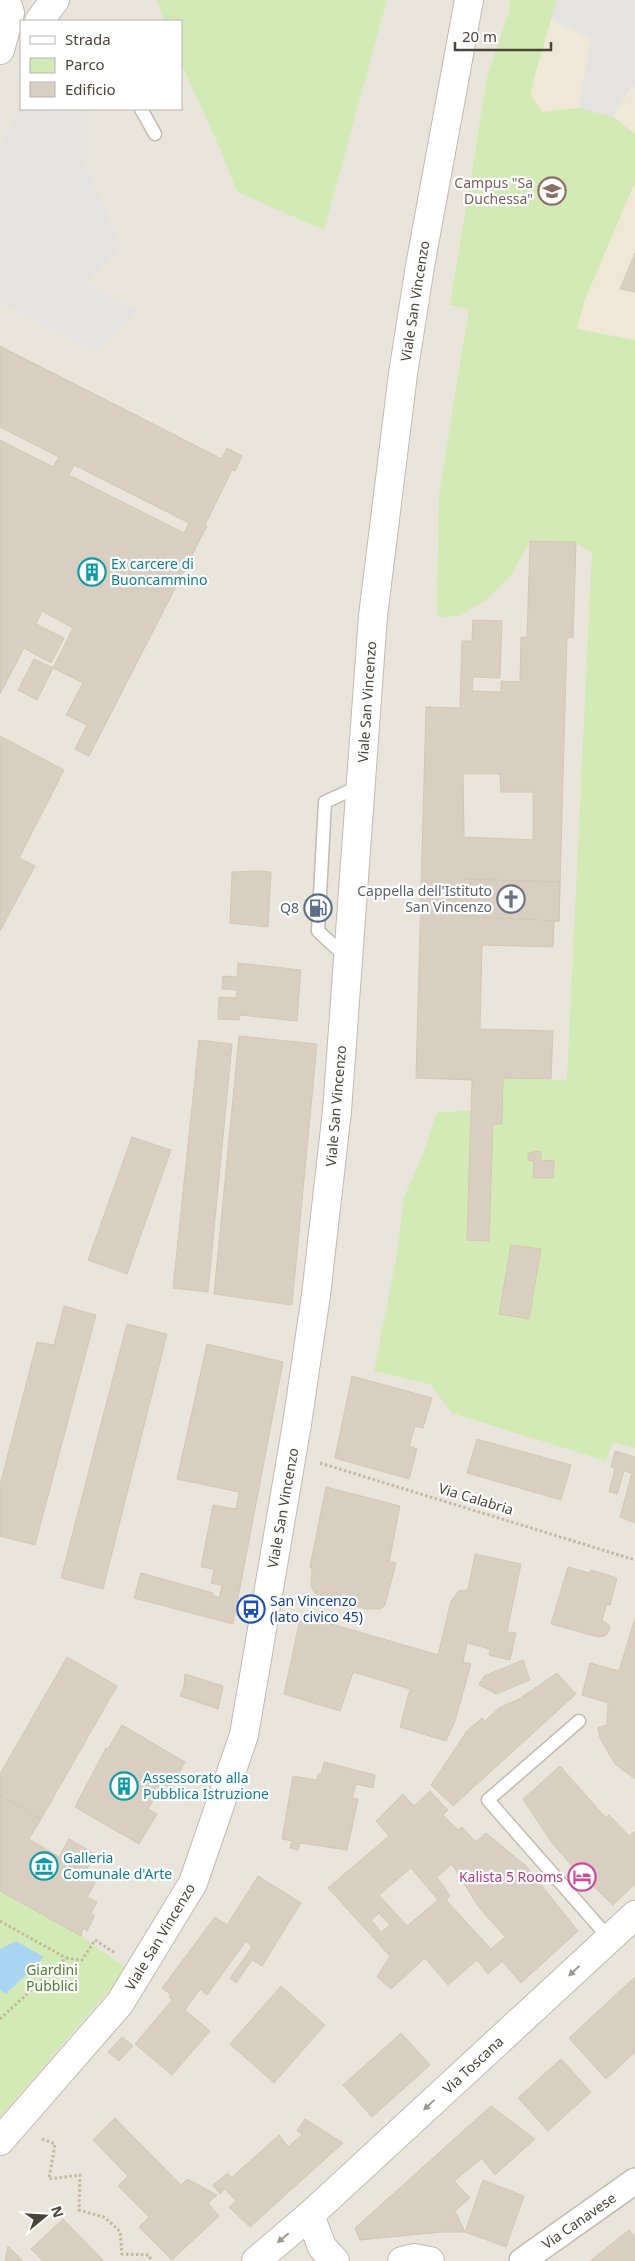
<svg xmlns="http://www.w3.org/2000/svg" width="635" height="2261" font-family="'Noto Sans',sans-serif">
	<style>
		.residential { fill: #eae5da; fill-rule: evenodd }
		.education { fill: #efe8d6 }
		.green { fill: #d2eab5 }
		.parking { fill: #e5e3e0 }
		.water { fill: #a9d4f2 }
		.building { fill: #d8cfc1; stroke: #d3c7b4; fill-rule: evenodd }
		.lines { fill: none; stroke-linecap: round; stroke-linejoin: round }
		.service-casing { stroke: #c2bbae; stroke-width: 15 }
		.minor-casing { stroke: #c2bbae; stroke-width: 28 }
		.tertiary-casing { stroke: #c2bbae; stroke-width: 30 }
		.path { stroke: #c4b79f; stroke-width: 3; stroke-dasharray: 2.5 2.5; stroke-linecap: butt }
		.service { stroke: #fff; stroke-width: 12 }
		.minor { stroke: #fff; stroke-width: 25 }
		.tertiary { stroke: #fff; stroke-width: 28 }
		.oneway { fill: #9c9892 }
		.labels { text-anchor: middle; stroke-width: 4.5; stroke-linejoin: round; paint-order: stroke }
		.education-label { font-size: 14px; fill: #785e54; stroke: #fff; text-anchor: end }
		.street-label { font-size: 14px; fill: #4b4439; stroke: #fff }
		.culture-label { font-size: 14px; fill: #0d838f; stroke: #fff; text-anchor: start }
		.worship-label { font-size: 14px; fill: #5b616d; stroke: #fff; text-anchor: end }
		.service-label { font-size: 14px; fill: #4e5e75; stroke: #fff; text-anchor: end }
		.transit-label { font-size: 14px; fill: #164399; stroke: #fff; text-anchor: start }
		.hotel-label { font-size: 14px; fill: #b23c85; stroke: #fff; text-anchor: end }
		.park-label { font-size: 14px; fill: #4a7f2a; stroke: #fff }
	</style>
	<rect width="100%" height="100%" fill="#f6f3ec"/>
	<!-- residential -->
	<path class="residential" d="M0,0H510L509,11L487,77L450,305L635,340V2261H0ZM21,21H181V109H21Z"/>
	<!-- education -->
	<polygon class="education" points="510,0 635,0 635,340 450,305 487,77 509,11"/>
	<!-- green -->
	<g class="green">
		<polygon points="157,0 387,0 324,230 237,192 222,153 181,63 181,21 164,21"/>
		<polygon points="510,0 557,0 534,78 531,95 542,112 579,108 613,117 635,134 635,182 584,302 577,329 635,340 635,1448 613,1442 606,1461 452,1413 430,1384 374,1371 397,1254 404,1197 424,1152 437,1112 471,1111 467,1240 489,1241 493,1124 502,1124 503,1078 567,1080 592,553 575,542 530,541 511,575 488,598 460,616 437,617 439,495 469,309 450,305 487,77 509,11"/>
		<polygon points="0,1891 81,1936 126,1968 122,1975 0,2117"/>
	</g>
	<!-- parking -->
	<g class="parking">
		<polygon points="557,0 635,0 635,87 631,88 613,117 579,108 591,39 551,19"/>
		<polygon points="21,103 21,109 85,109 89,113 86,166 121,246 86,282 137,311 97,352 0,303 0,148"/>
	</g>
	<!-- water -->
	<polygon class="water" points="16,1941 44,1957 6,1994 0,1990 0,1949"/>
	<!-- building -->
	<g class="building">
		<polygon points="635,253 635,292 620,289"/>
		<path d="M0,346L222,459L227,448L242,456L235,471L232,470L205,525L207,526L89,756L75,749L87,725L66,715L83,683L53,668L73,628L42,611L36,624L64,638L51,663L24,648L0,694V440L53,467L59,457L0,427ZM74,465L189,523L184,533L69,475Z"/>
		<path d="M530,541L576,542L573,638L567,637L559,921H554L553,947L482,945L480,1029L553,1031L551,1079L503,1078L502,1124H493L489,1241L467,1240L472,1080L416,1078L426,707L460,708L462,641H472L473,620L502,621L500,678L473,677L472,691L501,692V681L520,682L521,637H527ZM463,774H500L501,792H533V840L464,837Z"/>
		<polygon points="34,659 53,668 37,700 18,690"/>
		<polygon points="0,736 64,770 19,858 35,866 0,931"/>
		<polygon points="257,871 271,872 268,927 230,923 232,872"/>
		<polygon points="463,879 560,882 559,921 461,916"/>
		<polygon points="238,963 301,970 297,1021 240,1015 239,1020 218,1019 219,997 236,998 237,990 222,989 223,976 237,977"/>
		<polygon points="239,1036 317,1044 292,1305 214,1294"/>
		<polygon points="199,1040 232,1044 208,1292 173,1288"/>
		<polygon points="132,1137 171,1150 127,1274 88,1260"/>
		<polygon points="535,1151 541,1152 541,1161 554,1160 553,1178 533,1178 534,1161 528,1160 528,1154"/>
		<polygon points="511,1245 541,1249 529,1319 499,1314"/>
		<polygon points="64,1306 96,1315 35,1545 0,1536 0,1485 37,1342 54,1345"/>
		<polygon points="127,1324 167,1334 103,1589 61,1578"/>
		<polygon points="207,1344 283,1362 233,1624 134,1598 141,1573 213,1593 212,1595 219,1598 222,1585 211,1583 214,1569 201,1567 213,1505 236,1509 239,1492 177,1479"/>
		<polygon points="352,1376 432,1398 423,1428 415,1426 409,1446 417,1449 409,1479 335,1458"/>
		<polygon points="477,1439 571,1465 561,1500 467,1473"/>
		<polygon points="615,1451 635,1457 635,1523 620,1517 632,1473 624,1471 617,1494 609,1492 615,1469 611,1467"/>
		<polygon points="326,1487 400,1506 390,1557 390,1562 396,1563 385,1605 380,1609 366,1609 327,1598 315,1593 311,1587 312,1568 310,1567"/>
		<polygon points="475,1554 521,1564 507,1632 516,1633 510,1660 489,1655 490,1649 467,1643 463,1662 471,1664 455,1721 446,1741 400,1727 410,1689 353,1672 340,1711 284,1694 301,1615 438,1655 451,1601 459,1591 468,1590"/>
		<polygon points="568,1567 590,1573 591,1570 617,1578 610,1605 607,1604 602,1620 610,1626 609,1631 605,1636 598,1637 551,1624"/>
		<polygon points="635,1618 635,1779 615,1764 600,1738 598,1728 607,1725 608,1703 582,1695 590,1663 619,1671"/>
		<polygon points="67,1657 117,1686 41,1819 0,1795 0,1774"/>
		<polygon points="523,1660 530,1680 496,1694 479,1685 484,1676"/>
		<polygon points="557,1673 576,1694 453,1806 431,1785 467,1731 482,1718 485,1721 499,1708 519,1699"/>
		<polygon points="185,1674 223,1686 218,1709 180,1696 184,1686"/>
		<polygon points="122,1725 185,1762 171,1788 163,1784 148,1809 157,1814 139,1844 75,1807 106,1748 108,1749"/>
		<polygon points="324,1762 375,1775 373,1788 356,1784 352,1798 358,1799 347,1850 300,1843 298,1850 290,1848 292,1841 282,1839 293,1776 317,1780 318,1774 321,1775"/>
		<polygon points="560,1766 606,1818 609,1815 629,1836 635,1831 635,1884 613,1905 574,1868 552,1843 523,1799"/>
		<path d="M430,1791L448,1810L443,1815L458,1830L462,1827L476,1842L486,1833L526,1866L578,1931L521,1983L502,1961L488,1974L477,1960L448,1985L425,1958L391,1989L377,1977L390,1956L328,1888L389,1836L376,1821L403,1794L414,1806ZM452,1864L478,1906L505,1937L491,1949L446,1900L450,1896L437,1877ZM411,1868L438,1900L407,1926L379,1895ZM379,1913L390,1925L381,1932L371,1920Z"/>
		<polygon points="0,1795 41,1819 29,1839 59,1857 69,1839 95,1854 83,1876 95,1883 87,1897 97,1902 91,1913 94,1915 93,1919 87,1931 83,1928 81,1936 0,1891"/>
		<polygon points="258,1876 301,1903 262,1966 252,1960 236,1983 230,1978 252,1947 246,1941 207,1995 200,1989 185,2010 210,2031 172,2075 135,2044 172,2000 169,1997 171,1995 162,1988 215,1917 227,1925"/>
		<polygon points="635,1977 635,2052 606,2079 569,2038"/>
		<polygon points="281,1986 325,2025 274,2083 230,2044"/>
		<polygon points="401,2033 430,2065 372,2117 343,2085"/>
		<polygon points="122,2037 133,2046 119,2061 108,2052"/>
		<polygon points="561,2059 591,2092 548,2131 518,2098"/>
		<polygon points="491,2106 535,2139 495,2175 482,2158 454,2181 470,2198 455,2211 465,2232 441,2232 360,2240 355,2228"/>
		<polygon points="115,2118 181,2185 187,2179 217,2195 208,2203 219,2216 172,2260 139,2227 149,2217 118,2186 128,2176 93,2140"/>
		<polygon points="305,2119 343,2143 250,2227 229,2207 236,2201 225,2189 220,2194 213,2185 228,2173 231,2178 279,2135 288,2147 302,2135 297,2130"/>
		<polygon points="483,2180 524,2196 506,2247 465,2232"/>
		<polygon points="63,2219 104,2261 43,2261 31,2249"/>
		<polygon points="629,2230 635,2237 635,2261 590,2261"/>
		<polygon points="8,2246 23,2261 5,2261"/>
	</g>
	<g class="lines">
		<!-- service casing -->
		<g class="service-casing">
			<g id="service">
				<polyline points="141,109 155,134"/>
				<polyline points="347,958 318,931 325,802 360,786"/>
				<polyline points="579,1721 488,1800 609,1938"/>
			</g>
		</g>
		<!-- minor casing -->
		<g class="minor-casing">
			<polyline id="minor" points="522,2261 635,2181"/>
		</g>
		<!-- tertiary casing -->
		<g class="tertiary-casing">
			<g id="tertiary">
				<polyline points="39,21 55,0"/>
				<polyline points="0,50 10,13 6,0"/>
				<polyline points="0,2141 120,2003 193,1883 244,1735 297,1424 316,1295 337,1111 373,616 403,374 420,266 469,0"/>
				<polyline points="310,2215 322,2247 335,2261"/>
				<polyline points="256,2261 310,2215 635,1915"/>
				<polyline points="402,2261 414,2258 430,2261"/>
			</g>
		</g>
		<!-- path -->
		<g class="path">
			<polyline points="320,1463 635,1560"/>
			<polyline points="0,1921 66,1958"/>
			<polyline points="0,2019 66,1958 82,1960 95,1940 115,1953"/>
			<polyline points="42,2139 55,2144 49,2179 80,2175 79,2210 104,2217 120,2231 122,2254 149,2255 151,2261"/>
		</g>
		<!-- service -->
		<use href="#service" class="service"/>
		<!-- minor -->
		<use href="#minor" class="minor"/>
		<!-- tertiary -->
		<use href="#tertiary" class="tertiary"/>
	</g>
	<!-- one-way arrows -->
	<defs><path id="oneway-solid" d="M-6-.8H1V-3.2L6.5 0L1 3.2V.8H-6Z" transform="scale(1.25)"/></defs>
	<g class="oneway">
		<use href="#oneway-solid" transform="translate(574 1971) rotate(137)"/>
		<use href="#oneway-solid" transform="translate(429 2105) rotate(137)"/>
		<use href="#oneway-solid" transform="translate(283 2238) rotate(140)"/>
	</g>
	<!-- icons -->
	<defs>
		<g id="university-ring" transform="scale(1.4375)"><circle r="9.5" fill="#fff" stroke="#8d6e63" stroke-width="1.5"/><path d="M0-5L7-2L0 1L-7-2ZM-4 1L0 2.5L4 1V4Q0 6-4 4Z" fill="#8d6e63"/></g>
		<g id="building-ring" transform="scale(1.4375)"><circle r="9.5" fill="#fff" stroke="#0f9aa8" stroke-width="1.5"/><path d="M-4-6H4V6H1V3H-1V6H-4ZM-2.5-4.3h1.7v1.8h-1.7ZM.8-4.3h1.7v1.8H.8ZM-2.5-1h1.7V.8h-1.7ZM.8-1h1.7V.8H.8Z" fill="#0f9aa8"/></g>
		<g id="church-ring" transform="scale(1.4375)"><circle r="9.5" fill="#fff" stroke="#6b7280" stroke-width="1.5"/><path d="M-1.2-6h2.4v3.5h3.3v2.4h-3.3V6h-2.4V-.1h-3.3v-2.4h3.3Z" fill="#6b7280"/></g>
		<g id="fuel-ring" transform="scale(1.4375)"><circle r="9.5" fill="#fff" stroke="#5c6f8a" stroke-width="1.5"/><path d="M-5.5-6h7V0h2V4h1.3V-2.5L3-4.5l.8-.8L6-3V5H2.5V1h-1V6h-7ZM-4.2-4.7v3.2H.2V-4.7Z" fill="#5c6f8a"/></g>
		<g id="bus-ring" transform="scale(1.4375)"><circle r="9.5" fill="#fff" stroke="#1a4fb4" stroke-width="1.5"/><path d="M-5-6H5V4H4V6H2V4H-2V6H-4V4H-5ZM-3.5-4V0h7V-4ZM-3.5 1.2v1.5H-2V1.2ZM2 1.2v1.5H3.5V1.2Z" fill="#1a4fb4"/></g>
		<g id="museum-ring" transform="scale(1.4375)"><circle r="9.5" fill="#fff" stroke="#0f9aa8" stroke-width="1.5"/><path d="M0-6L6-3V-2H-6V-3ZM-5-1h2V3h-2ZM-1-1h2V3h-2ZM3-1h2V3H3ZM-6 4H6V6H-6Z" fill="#0f9aa8"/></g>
		<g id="hotel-ring" transform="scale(1.4375)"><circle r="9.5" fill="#fff" stroke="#d1479c" stroke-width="1.5"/><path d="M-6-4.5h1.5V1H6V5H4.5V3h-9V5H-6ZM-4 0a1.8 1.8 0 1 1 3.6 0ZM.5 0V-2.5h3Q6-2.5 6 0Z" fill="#d1479c"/></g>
	</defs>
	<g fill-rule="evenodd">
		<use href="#university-ring" x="552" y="191"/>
		<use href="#building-ring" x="92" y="572"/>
		<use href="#church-ring" x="511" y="899"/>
		<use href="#fuel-ring" x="318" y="908"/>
		<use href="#bus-ring" x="251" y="1609"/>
		<use href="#building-ring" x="124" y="1786"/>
		<use href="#museum-ring" x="44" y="1866"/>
		<use href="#hotel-ring" x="582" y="1877"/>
	</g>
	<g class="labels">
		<!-- education labels -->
		<g class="education-label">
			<text x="533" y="188">Campus "Sa<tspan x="533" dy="16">Duchessa"</tspan></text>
		</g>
		<!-- street labels -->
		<g class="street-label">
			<text transform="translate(415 301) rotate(-81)" y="5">Viale San Vincenzo</text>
			<text transform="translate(367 702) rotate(-86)" y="5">Viale San Vincenzo</text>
			<text transform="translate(336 1106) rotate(-85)" y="5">Viale San Vincenzo</text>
			<text transform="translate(476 1499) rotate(17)" y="5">Via Calabria</text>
			<text transform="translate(283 1508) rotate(-80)" y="5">Viale San Vincenzo</text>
			<text transform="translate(160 1937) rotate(-59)" y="5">Viale San Vincenzo</text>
			<text transform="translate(473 2065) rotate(-43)" y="5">Via Toscana</text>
			<text transform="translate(579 2221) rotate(-35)" y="5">Via Canavese</text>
		</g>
		<!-- culture labels -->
		<g class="culture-label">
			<text x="111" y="569">Ex carcere di<tspan x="111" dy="16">Buoncammino</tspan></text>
			<text x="143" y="1783">Assessorato alla<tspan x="143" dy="16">Pubblica Istruzione</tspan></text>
			<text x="63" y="1863">Galleria<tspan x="63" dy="16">Comunale d'Arte</tspan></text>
		</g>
		<!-- worship labels -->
		<g class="worship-label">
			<text x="492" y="896">Cappella dell'Istituto<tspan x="492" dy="16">San Vincenzo</tspan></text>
		</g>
		<!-- service labels -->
		<g class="service-label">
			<text x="299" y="913">Q8</text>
		</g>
		<!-- transit labels -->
		<g class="transit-label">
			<text x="270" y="1606">San Vincenzo<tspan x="270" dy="16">(lato civico 45)</tspan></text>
		</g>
		<!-- hotel labels -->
		<g class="hotel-label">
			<text x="563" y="1882">Kalista 5 Rooms</text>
		</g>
		<!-- park labels -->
		<g class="park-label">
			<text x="52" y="1975">Giardini<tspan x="52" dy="16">Pubblici</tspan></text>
		</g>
	</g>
	<!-- legend -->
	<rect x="20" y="20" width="162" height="90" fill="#ffffff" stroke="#b7b4b0"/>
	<rect x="30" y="36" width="25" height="8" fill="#ffffff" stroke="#b7b4b0"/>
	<text x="65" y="45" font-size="15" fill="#4b4439">Strada</text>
	<rect x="30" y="58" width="25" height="15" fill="#d2eab5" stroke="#b7b4b0"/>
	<text x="65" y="70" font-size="15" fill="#4b4439">Parco</text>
	<rect x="30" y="82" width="25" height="15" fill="#d8cfc1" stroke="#b7b4b0"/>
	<text x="65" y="95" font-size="15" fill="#4b4439">Edificio</text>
	<!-- north arrow -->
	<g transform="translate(45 2216) rotate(72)" stroke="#ffffff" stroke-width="4" paint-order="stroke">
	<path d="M0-4L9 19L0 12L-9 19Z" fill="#4b4439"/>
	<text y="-8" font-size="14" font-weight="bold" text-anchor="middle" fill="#4b4439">N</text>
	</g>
	<!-- scale -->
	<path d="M455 42v8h96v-8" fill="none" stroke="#4b4439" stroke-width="2.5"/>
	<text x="462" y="42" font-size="15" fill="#4b4439" stroke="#ffffff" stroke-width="4" paint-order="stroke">20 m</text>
</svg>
